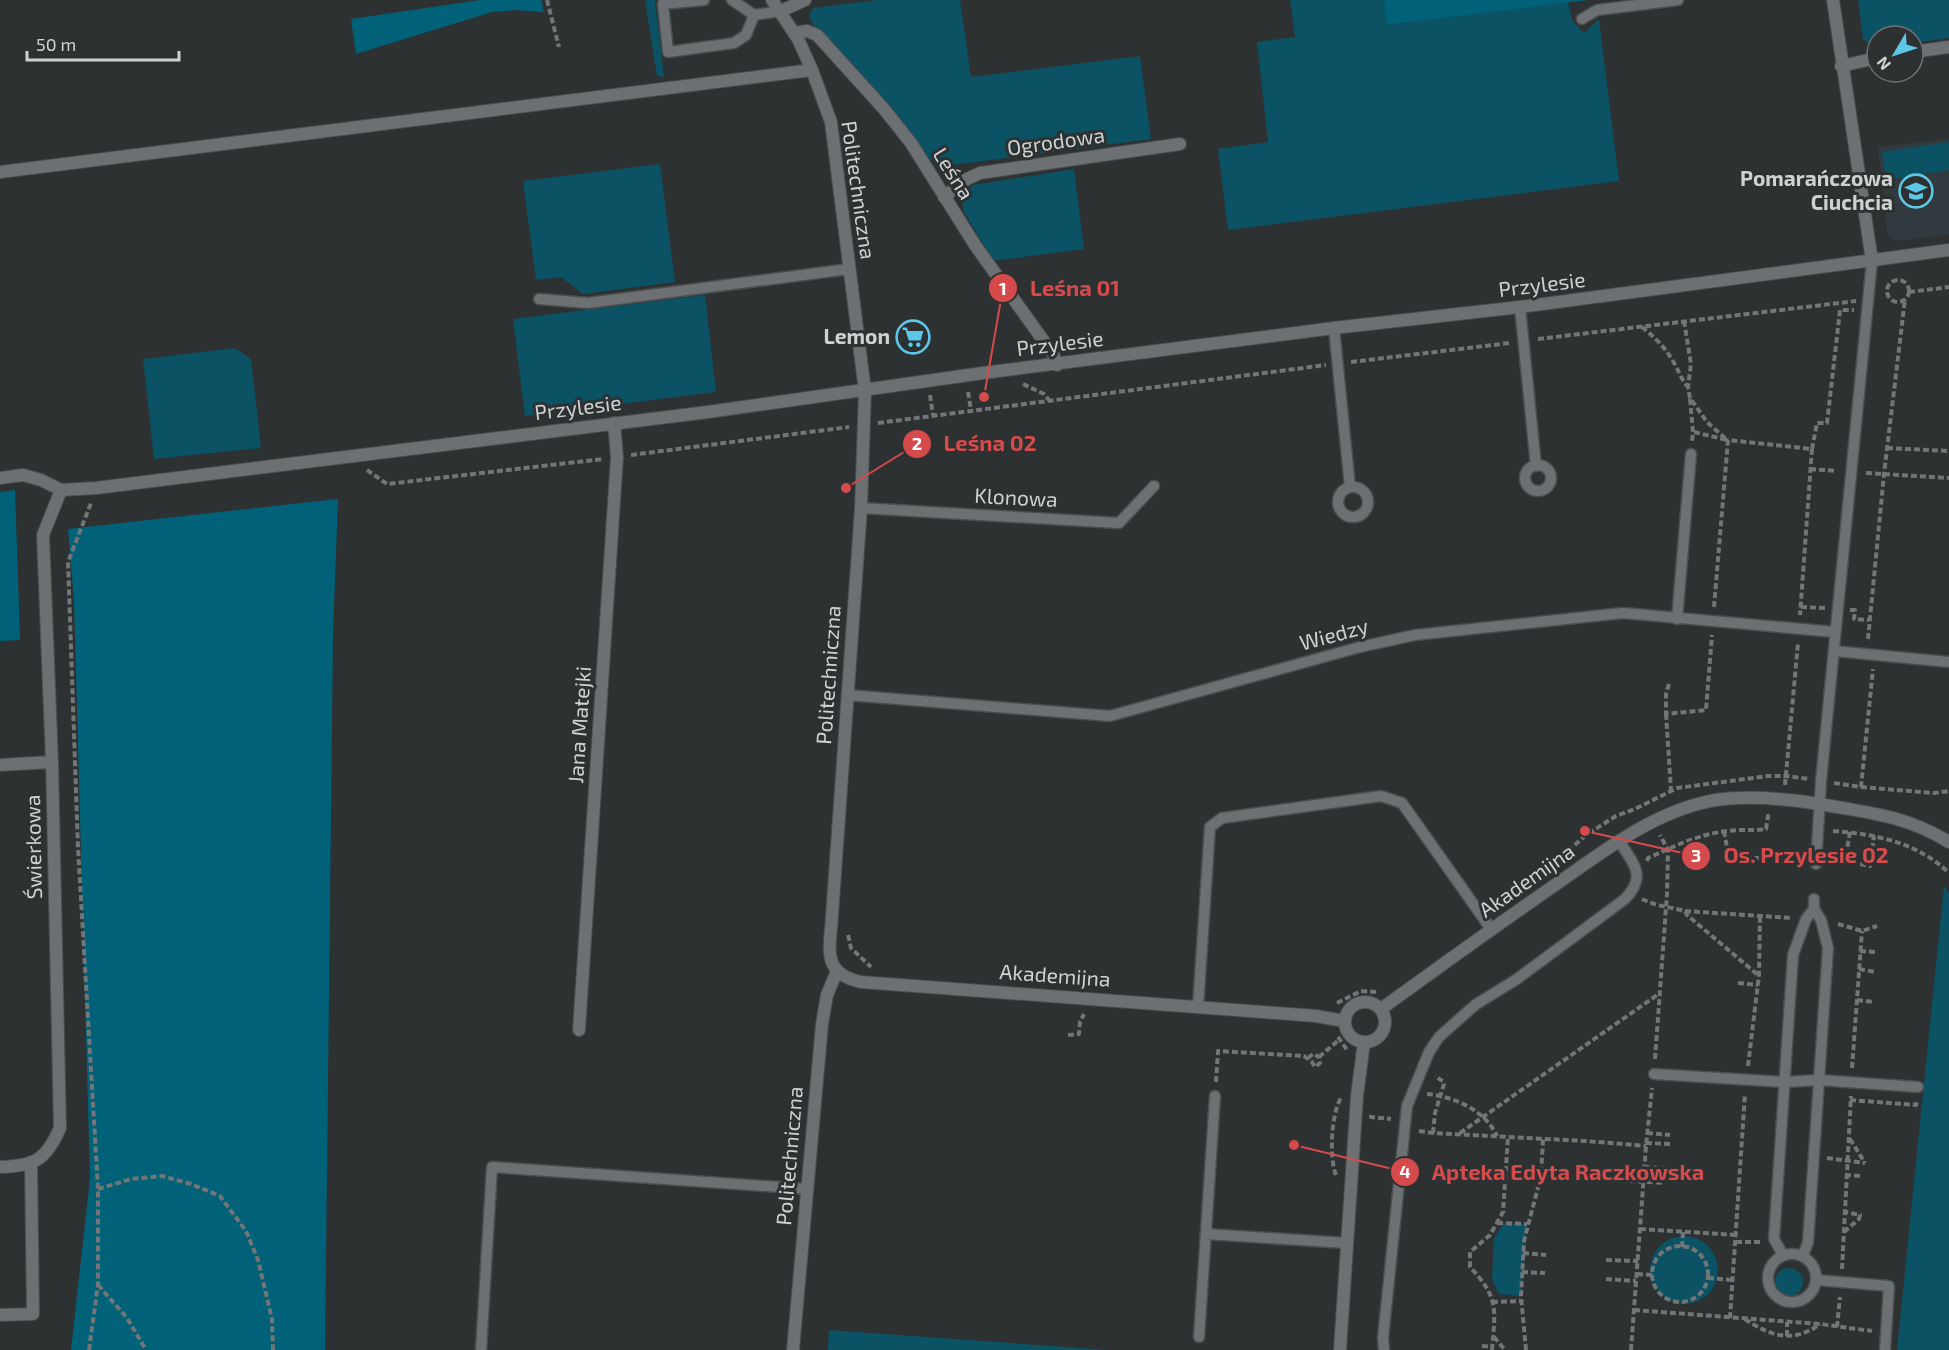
<svg xmlns="http://www.w3.org/2000/svg" width="1949" height="1350" font-family="'Exo 2',sans-serif">
	<style>
		.built { fill: #313b3f }
		.green { fill: #0a5264 }
		.forest { fill: #006178 }
		.lines { fill: none; stroke-linecap: round; stroke-linejoin: round }
		.service-casing { stroke: #4a4d4e; stroke-width: 13 }
		.minor-casing { stroke: #4a4d4e; stroke-width: 14 }
		.path { stroke: #727676; stroke-width: 4; stroke-dasharray: 6 3; stroke-linecap: butt }
		.service { stroke: #6d7072; stroke-width: 10 }
		.minor { stroke: #6d7072; stroke-width: 12 }
		.labels { text-anchor: middle; stroke-width: 6; stroke-linejoin: round; paint-order: stroke }
		.street-label { font-size: 21px; fill: #cfd2d2; stroke: #2d3132 }
		.poi-label { font-size: 21px; font-weight: bold; fill: #cfd2d2; stroke: #2d3132; text-anchor: end }
		.leader { fill: none; stroke: #d54a4a; stroke-width: 2 }
		.callout-dot { fill: #d54a4a; stroke: #2d3132; stroke-width: 2 }
		.mark-label { font-size: 18px; text-anchor: middle; font-weight: bold; fill: #fff }
		.callout-label { font-size: 22px; text-anchor: middle; font-weight: bold; fill: #d54a4a; stroke: #2d3132; stroke-width: 6; stroke-linejoin: round; paint-order: stroke }
	</style>
	<rect width="100%" height="100%" fill="#2d3132"/>
	<!-- built -->
	<polygon class="built" points="1949,139 1949,235 1897,241 1888,236 1878,147"/>
	<!-- green -->
	<g class="green">
		<polygon points="645,0 655,0 664,77 657,76"/>
		<polygon points="877,0 960,0 971,77 1140,56 1151,139 945,166 928,159 904,123 814,26 809,16 813,8"/>
		<polygon points="1290,0 1384,0 1388,25 1568,2 1572,20 1584,33 1599,19 1619,181 1228,230 1218,149 1268,142 1257,42 1295,37"/>
		<polygon points="1858,0 1949,0 1949,38 1913,43 1913,36 1877,36 1876,48 1863,39"/>
		<polygon points="1949,142 1949,170 1886,180 1882,152"/>
		<polygon points="660,164 675,282 583,294 561,277 536,280 523,181"/>
		<path d="M1074,169L1084,249L993,261L964,212C961,201 964,193 973,185Z"/>
		<polygon points="705,295 716,392 525,416 513,319"/>
		<polygon points="235,348 251,359 261,448 154,459 143,359"/>
		<polygon points="1944,886 1949,893 1949,1350 1897,1350"/>
		<polygon points="1504,1223 1527,1224 1521,1296 1499,1294 1492,1280 1494,1238"/>
		<circle cx="1684" cy="1270" r="34"/>
		<circle cx="1789" cy="1282" r="14"/>
		<polygon points="829,1330 1107,1350 828,1350"/>
	</g>
	<!-- forest -->
	<g class="forest">
		<polygon points="480,0 541,0 544,12 515,10 492,12 356,54 351,19"/>
		<polygon points="1384,0 1588,0 1387,25"/>
		<polygon points="15,490 20,640 0,641 0,492"/>
		<polygon points="338,499 333,633 325,1350 71,1350 90,1179 74,602 68,529"/>
	</g>
	<g class="lines">
		<!-- service casing -->
		<g class="service-casing">
			<g id="service">
				<polyline points="704,0 663,4 668,52 734,43 746,35 754,15"/>
				<polyline points="732,0 754,15 781,11"/>
				<polyline points="1582,19 1597,10 1678,0"/>
				<polyline points="539,299 588,303 849,269"/>
				<polyline points="1520,307 1536,466"/>
				<polyline points="1334,328 1350,487"/>
				<circle cx="1538" cy="478" r="13"/>
				<circle cx="1353" cy="502" r="15"/>
				<polyline points="861,508 1119,523 1154,486"/>
				<polyline points="1677,619 1691,454"/>
				<polyline points="1834,651 1949,662"/>
				<polyline points="847,695 1110,716 1360,647 1415,635 1623,613 1835,632"/>
				<polyline points="1816,864 1821,781 1872,261"/>
				<polyline points="1198,1007 1210,827 1222,818 1381,796 1402,803 1491,929"/>
				<polyline points="1654,1074 1785,1082 1819,1080 1918,1087"/>
				<polyline points="1206,1234 1346,1243"/>
				<circle cx="1792" cy="1278" r="24"/>
				<polyline points="1783,1255 1774,1239 1793,955 1806,919 1814,909"/>
				<polyline points="1803,1256 1808,1242 1828,948 1821,920 1814,909 1814,899"/>
				<polyline points="1817,1280 1889,1286 1885,1350"/>
				<polyline points="1199,1337 1215,1096"/>
				<polyline points="481,1350 492,1167 807,1189"/>
				<path d="M1384,1350L1383,1338L1407,1106L1429,1052L1439,1037L1475,1005L1517,979L1625,899C1647,876 1634,864 1619,841"/>
			</g>
		</g>
		<!-- minor casing -->
		<g class="minor-casing">
			<g id="minor">
				<path d="M772,0L798,39L812,70L831,122L865,391L861,508L832,916C830,949 821,973 861,982L1316,1016L1344,1021"/>
				<polyline points="1833,0 1872,261"/>
				<polyline points="781,11 805,0"/>
				<polyline points="794,33 807,31 817,35 884,109 911,143 975,245 1053,354 1057,365"/>
				<polyline points="1913,52 1949,47"/>
				<polyline points="1841,66 1877,58"/>
				<polyline points="0,172 812,70"/>
				<polyline points="944,197 967,179 980,173 1180,144"/>
				<polyline points="0,478 23,475 41,480 61,490 96,488 708,412 983,373 1334,328 1520,307 1949,250"/>
				<polyline points="0,765 52,762"/>
				<circle cx="1365" cy="1022" r="20"/>
				<path d="M1381,1009C1439,967 1497,925 1555,885C1604,851 1652,813 1710,801C1749,794 1799,800 1837,807C1880,814 1911,819 1949,842"/>
				<polyline points="579,1030 617,457 614,423"/>
				<path d="M0,1167C35,1166 46,1160 60,1128L52,762L43,535L61,490"/>
				<polyline points="0,1315 33,1314 31,1164"/>
				<polyline points="793,1350 822,1024 827,995 837,971"/>
				<polyline points="1340,1350 1357,1096 1364,1042"/>
			</g>
		</g>
		<!-- path -->
		<g class="path">
			<polyline points="547,0 559,47"/>
			<circle cx="1898" cy="291" r="11"/>
			<polyline points="1909,292 1949,287"/>
			<polyline points="1684,321 1691,364 1688,387 1690,398 1707,422 1727,440"/>
			<path d="M1642,327C1653,336 1664,346 1671,358C1678,368 1680,378 1688,387"/>
			<polyline points="1538,339 1856,301"/>
			<polyline points="1351,362 1510,343"/>
			<polyline points="1023,384 1044,394 1049,400"/>
			<polyline points="968,392 971,410"/>
			<polyline points="930,395 933,415"/>
			<polyline points="1690,399 1693,432 1692,442"/>
			<polyline points="878,423 1326,365"/>
			<polyline points="1694,432 1727,440"/>
			<polyline points="1887,448 1949,451"/>
			<polyline points="1812,449 1817,423 1827,423 1840,310 1854,310"/>
			<polyline points="631,455 849,427"/>
			<polyline points="1810,469 1837,471"/>
			<polyline points="367,470 387,484 603,459"/>
			<polyline points="1866,473 1949,478"/>
			<polyline points="1714,607 1728,440 1812,449 1800,615"/>
			<polyline points="1801,607 1825,608"/>
			<polyline points="1850,610 1855,610 1854,619 1869,620"/>
			<polyline points="1868,639 1884,474 1905,299"/>
			<polyline points="1669,684 1666,694 1666,714 1706,710 1712,635"/>
			<polyline points="1666,714 1671,790"/>
			<polyline points="1834,783 1861,787 1873,669"/>
			<polyline points="1785,785 1798,643"/>
			<polyline points="1861,787 1934,793 1949,791"/>
			<polyline points="1724,831 1729,859 1802,856"/>
			<path d="M1833,831C1875,834 1917,842 1949,873"/>
			<polyline points="1850,832 1845,861 1870,866 1874,836"/>
			<polyline points="1831,859 1845,861"/>
			<path d="M1647,861L1648,858C1675,846 1699,834 1728,831C1741,829 1754,831 1766,829L1768,816L1771,815"/>
			<polyline points="1548,869 1586,835 1616,816 1635,809 1677,788 1768,776 1786,776 1809,779"/>
			<path d="M1642,899C1656,906 1670,907 1685,911L1687,915L1758,975"/>
			<polyline points="1685,911 1792,918"/>
			<polyline points="1838,924 1862,931 1877,926"/>
			<polyline points="848,935 851,948 871,967"/>
			<polyline points="1860,951 1875,952"/>
			<polyline points="1859,969 1875,972"/>
			<polyline points="1738,983 1758,985"/>
			<polyline points="1857,1000 1874,1002"/>
			<polyline points="1337,1003 1361,991 1377,992"/>
			<polyline points="1068,1035 1079,1034 1080,1022 1084,1014"/>
			<polyline points="1338,1037 1347,1050"/>
			<polyline points="1319,1057 1340,1039"/>
			<polyline points="1308,1058 1313,1054 1319,1057"/>
			<polyline points="1655,1059 1667,894 1668,850 1660,835"/>
			<polyline points="1748,1066 1759,975 1760,917"/>
			<polyline points="1852,1068 1862,931"/>
			<polyline points="1216,1082 1218,1051 1304,1056 1312,1062 1315,1067 1320,1063 1319,1057"/>
			<path d="M1427,1094C1454,1097 1484,1109 1497,1136"/>
			<polyline points="1850,1100 1916,1105 1917,1100"/>
			<polyline points="1371,1115 1371,1117 1391,1119"/>
			<polyline points="1419,1131 1433,1133 1585,1141 1646,1146"/>
			<polyline points="1433,1133 1435,1113 1444,1084 1444,1082 1435,1076"/>
			<polyline points="1460,1133 1660,993"/>
			<polyline points="1647,1133 1670,1135"/>
			<polyline points="1850,1139 1865,1163"/>
			<polyline points="1646,1143 1670,1144"/>
			<polyline points="1827,1158 1865,1163"/>
			<polyline points="1644,1167 1667,1168"/>
			<polyline points="1644,1174 1666,1176"/>
			<path d="M1336,1175C1329,1158 1331,1114 1341,1098"/>
			<polyline points="1845,1175 1861,1176"/>
			<polyline points="1629,1181 1665,1183"/>
			<polyline points="98,1189 131,1179 162,1176 191,1184 220,1196 246,1231 258,1260 272,1319 273,1350"/>
			<polyline points="1497,1223 1527,1224"/>
			<polyline points="1640,1229 1736,1235"/>
			<polyline points="1844,1232 1859,1219 1860,1215 1845,1212"/>
			<polyline points="1736,1242 1761,1242"/>
			<circle cx="1680" cy="1274" r="28"/>
			<polyline points="1682,1247 1683,1232"/>
			<polyline points="1523,1253 1546,1255"/>
			<polyline points="1606,1260 1638,1261"/>
			<polyline points="1842,1269 1851,1096"/>
			<polyline points="1522,1272 1545,1273"/>
			<polyline points="1637,1274 1652,1275"/>
			<polyline points="1708,1278 1733,1280"/>
			<polyline points="1606,1279 1636,1281"/>
			<polyline points="98,1285 127,1318 146,1350"/>
			<polyline points="1492,1302 1521,1301"/>
			<polyline points="1634,1310 1820,1324 1872,1331"/>
			<polyline points="1730,1318 1745,1094"/>
			<path d="M1745,1319C1770,1336 1793,1344 1820,1324"/>
			<polyline points="1837,1327 1840,1297"/>
			<polyline points="1787,1336 1787,1322"/>
			<polyline points="1494,1337 1505,1350"/>
			<polyline points="1482,1346 1492,1347"/>
			<polyline points="89,1350 98,1284 98,1189 78,848 68,562 91,503"/>
			<path d="M1492,1350C1495,1310 1500,1299 1470,1267V1252L1490,1235L1503,1212L1508,1137"/>
			<polyline points="1526,1350 1521,1296 1524,1241 1541,1176 1543,1139"/>
			<polyline points="1631,1350 1646,1146 1652,1088"/>
		</g>
		<!-- service -->
		<use href="#service" class="service"/>
		<!-- minor -->
		<use href="#minor" class="minor"/>
	</g>
	<!-- icons -->
	<defs>
		<g id="school-ring" transform="scale(1.725)"><circle r="9.5" fill="#2d3132" stroke="#5dc7e8" stroke-width="1.5"/><path d="M0-5L7-2L0 1L-7-2ZM-4 1L0 2.5L4 1V4Q0 6-4 4Z" fill="#5dc7e8"/></g>
		<g id="supermarket-ring" transform="scale(1.725)"><circle r="9.5" fill="#2d3132" stroke="#5dc7e8" stroke-width="1.5"/><path d="M-6-5.5h2.5l.6 2H6L4.5 2H-2.5L-4.4-4H-6ZM-1.5 3.2a1.3 1.3 0 1 0 .1 0ZM3 3.2a1.3 1.3 0 1 0 .1 0Z" fill="#5dc7e8"/></g>
	</defs>
	<g fill-rule="evenodd">
		<use href="#school-ring" x="1916" y="191"/>
		<use href="#supermarket-ring" x="913" y="337"/>
	</g>
	<g class="labels">
		<!-- street labels -->
		<g class="street-label">
			<text transform="translate(1056 142) rotate(-8)" y="7">Ogrodowa</text>
			<text transform="translate(953 174) rotate(58)" y="7">Leśna</text>
			<text transform="translate(858 190) rotate(82)" y="7">Politechniczna</text>
			<text transform="translate(1542 285) rotate(-7)" y="7">Przylesie</text>
			<text transform="translate(1060 344) rotate(-7)" y="7">Przylesie</text>
			<text transform="translate(578 408) rotate(-7)" y="7">Przylesie</text>
			<text transform="translate(1016 498) rotate(3)" y="7">Klonowa</text>
			<text transform="translate(1334 635) rotate(-15)" y="7">Wiedzy</text>
			<text transform="translate(829 675) rotate(-86)" y="7">Politechniczna</text>
			<text transform="translate(580 725) rotate(-86)" y="7">Jana Matejki</text>
			<text transform="translate(34 847) rotate(-91)" y="7">Świerkowa</text>
			<text transform="translate(1527 881) rotate(-35)" y="7">Akademijna</text>
			<text transform="translate(1055 976) rotate(4)" y="7">Akademijna</text>
			<text transform="translate(790 1156) rotate(-85)" y="7">Politechniczna</text>
		</g>
		<!-- poi labels -->
		<g class="poi-label">
			<text x="1893" y="186">Pomarańczowa<tspan x="1893" dy="24">Ciuchcia</tspan></text>
			<text x="890" y="344">Lemon</text>
		</g>
	</g>
	<!-- callouts -->
	<path class="leader" d="M984 397L1003 288M846 488L917 444M1585 831L1696 856M1294 1145L1405 1172"/>
	<g class="callout-dot">
		<circle cx="984" cy="397" r="6"/>
		<circle cx="846" cy="488" r="6"/>
		<circle cx="1585" cy="831" r="6"/>
		<circle cx="1294" cy="1145" r="6"/>
		<circle cx="1003" cy="288" r="15"/>
		<circle cx="917" cy="444" r="15"/>
		<circle cx="1696" cy="856" r="15"/>
		<circle cx="1405" cy="1172" r="15"/>
	</g>
	<g class="mark-label">
		<text x="1003" y="295">1</text>
		<text x="917" y="450">2</text>
		<text x="1696" y="862">3</text>
		<text x="1405" y="1178">4</text>
	</g>
	<g class="callout-label">
		<text x="1075" y="296">Leśna 01</text>
		<text x="990" y="451">Leśna 02</text>
		<text x="1806" y="863">Os. Przylesie 02</text>
		<text x="1568" y="1180">Apteka Edyta Raczkowska</text>
	</g>
	<!-- north arrow -->
	<g transform="translate(1895 54) rotate(231)"><circle r="28" fill="#2d3132" stroke="#6e7172" stroke-width="1.5"/>
	<path d="M0-4.5L10 22L0 15L-10 22Z" fill="#5dc7e8"/>
	<text y="-9" font-size="16" font-weight="bold" text-anchor="middle" fill="#cfd2d2">N</text>
	</g>
	<!-- scale -->
	<path d="M27 51v9h152v-9" fill="none" stroke="#cfd2d2" stroke-width="3"/>
	<text x="36" y="51" font-size="18" fill="#cfd2d2" stroke="#2d3132" stroke-width="4.5" paint-order="stroke">50 m</text>
</svg>
